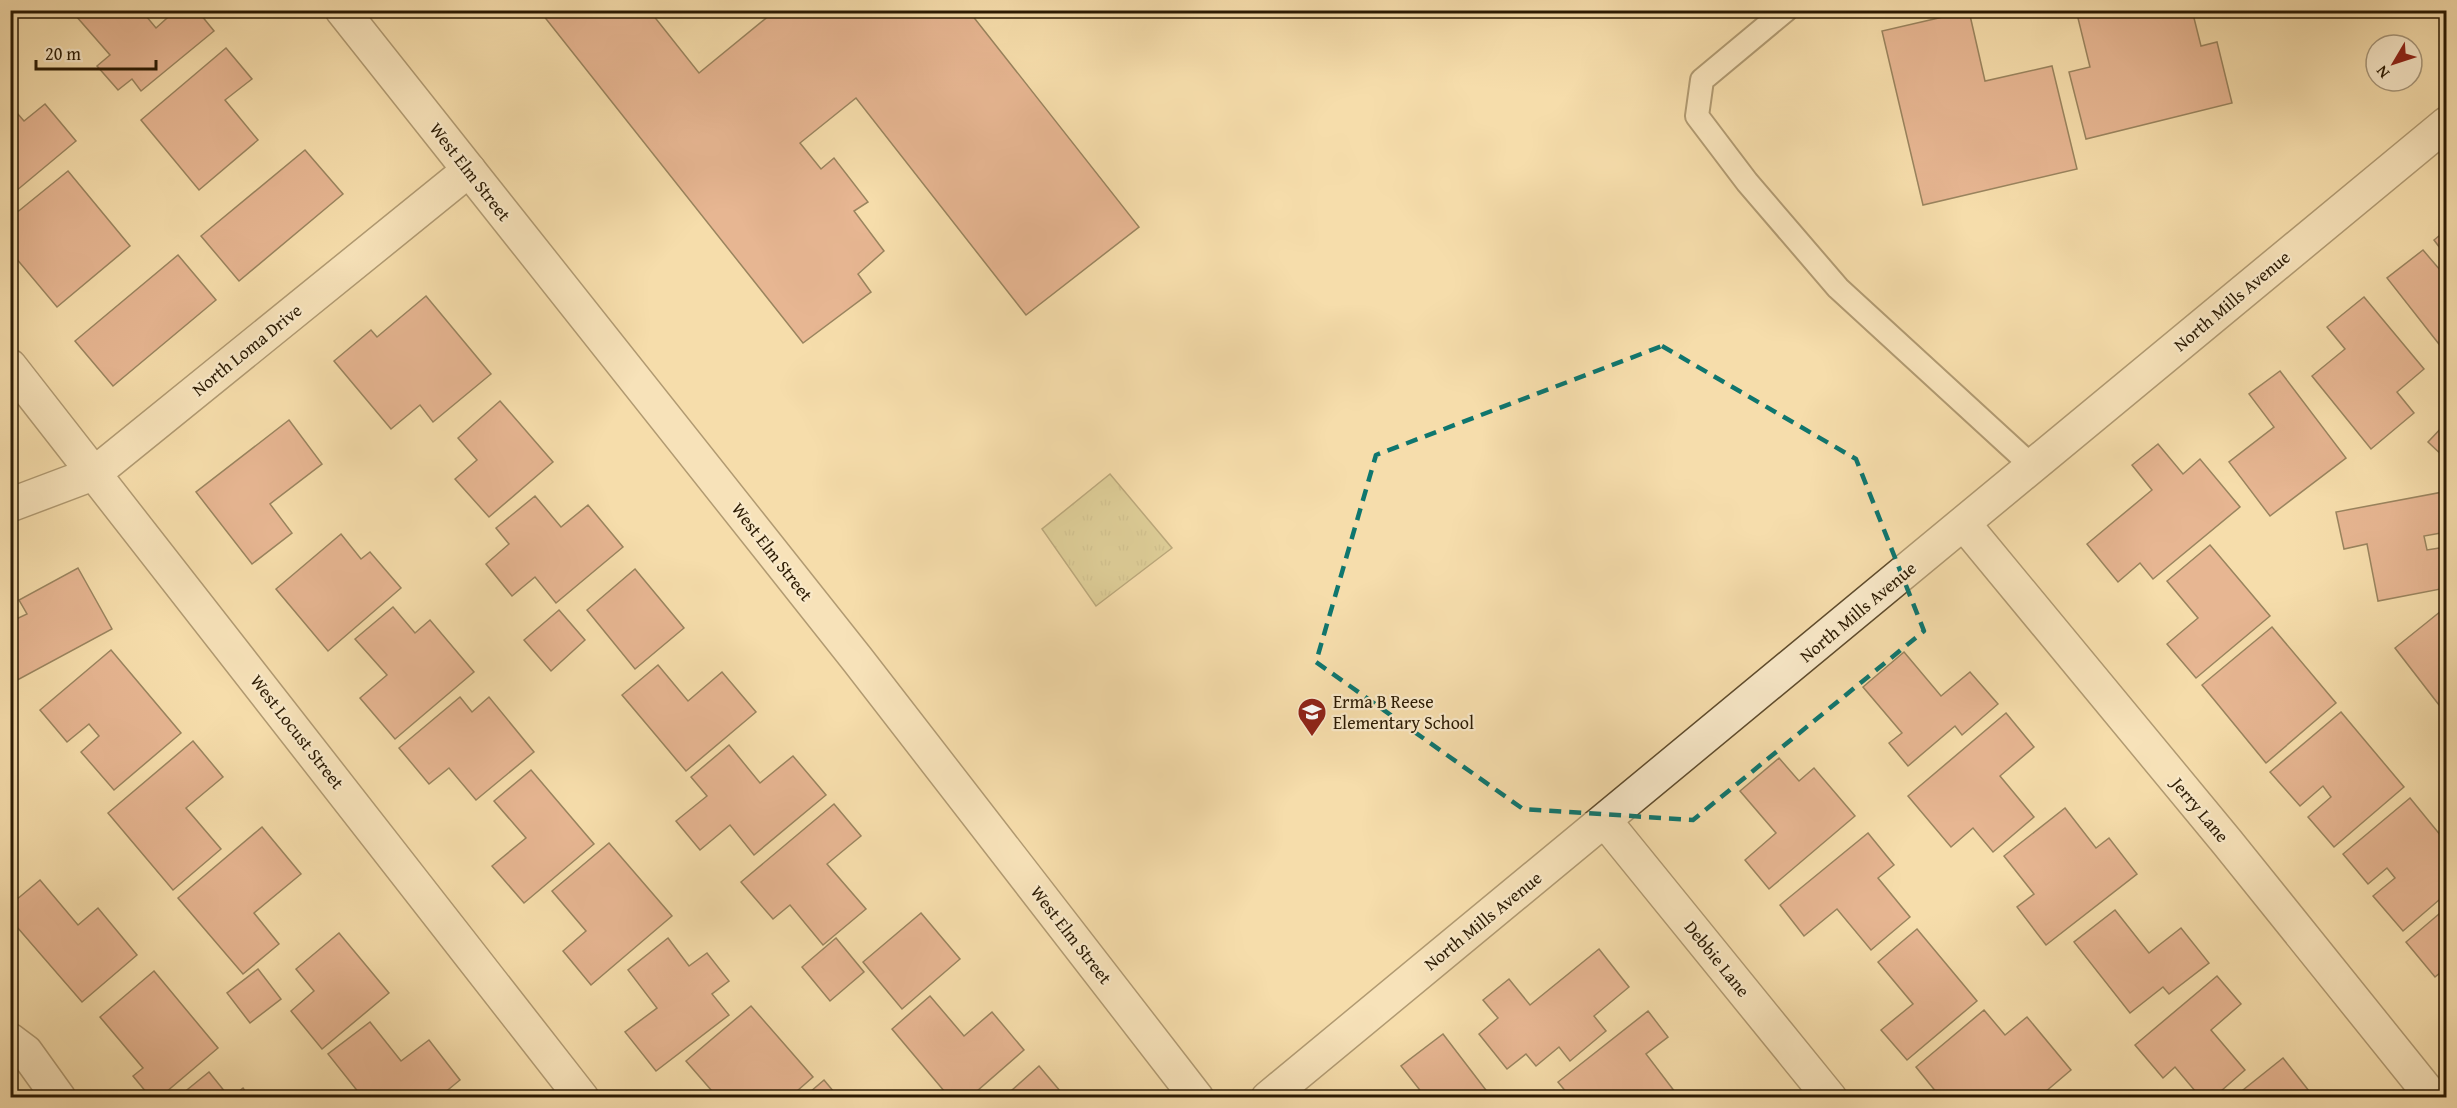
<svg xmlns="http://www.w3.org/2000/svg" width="2457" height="1108" font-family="'Gentium Book Plus',serif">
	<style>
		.park { fill: url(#park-tufts); stroke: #776c43; stroke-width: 1.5 }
		.building { fill: #d48773; stroke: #2b1a02; stroke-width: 1.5 }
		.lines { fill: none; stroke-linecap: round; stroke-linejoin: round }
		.service-casing { stroke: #5e4b2c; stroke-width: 26 }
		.minor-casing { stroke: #5e4b2c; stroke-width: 36 }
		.tertiary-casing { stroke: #5e4b2c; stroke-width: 36 }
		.service { stroke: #f9e9c9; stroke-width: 22 }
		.minor { stroke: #f9e9c9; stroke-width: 33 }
		.tertiary { stroke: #f9e9c9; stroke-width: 33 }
		.marked { fill: none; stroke: #0f766e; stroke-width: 4.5; stroke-dasharray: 12 8; stroke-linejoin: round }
		.labels { text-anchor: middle; stroke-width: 4.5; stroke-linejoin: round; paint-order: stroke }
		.street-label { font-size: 18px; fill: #2b1a02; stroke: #f9e9c9 }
		.poi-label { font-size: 18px; fill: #2b1a02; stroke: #f9e9c9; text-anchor: start }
	</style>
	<defs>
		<pattern id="park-tufts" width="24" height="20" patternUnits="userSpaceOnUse" patternTransform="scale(1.5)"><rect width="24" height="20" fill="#c3bf84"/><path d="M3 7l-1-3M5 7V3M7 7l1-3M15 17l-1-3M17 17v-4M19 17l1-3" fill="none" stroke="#a8a470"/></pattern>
	</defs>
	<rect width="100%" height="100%" fill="#f6ddac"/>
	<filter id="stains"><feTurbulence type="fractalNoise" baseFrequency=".00333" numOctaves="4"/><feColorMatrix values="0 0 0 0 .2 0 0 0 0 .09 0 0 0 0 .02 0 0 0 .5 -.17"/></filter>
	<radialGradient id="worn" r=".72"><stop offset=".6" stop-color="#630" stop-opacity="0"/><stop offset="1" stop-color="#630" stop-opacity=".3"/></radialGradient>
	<!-- park -->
	<polygon class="park" points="1110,474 1172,548 1096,606 1042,529"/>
	<!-- building -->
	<g class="building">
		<polygon points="83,10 141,10 156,28 176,10 197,10 214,31 141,91 132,79 118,90 97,66 110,55 76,16"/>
		<polygon points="539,10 649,10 699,73 776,10 968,10 1139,227 1026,315 856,98 800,143 821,169 834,158 868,202 854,211 884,251 858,274 871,292 803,343"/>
		<polygon points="2076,10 2192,10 2201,46 2217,42 2232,103 2086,139 2069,72 2090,67"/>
		<polygon points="1969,11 1985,81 2052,66 2077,169 1923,205 1882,31"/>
		<polygon points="226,48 252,79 225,100 258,140 199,190 141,120"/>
		<polygon points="45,104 76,141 10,196 10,105 24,121"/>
		<polygon points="305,150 343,194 239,281 201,236"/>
		<polygon points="68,171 130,246 57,307 10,251 10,218"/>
		<polygon points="2446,230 2446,256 2434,240"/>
		<polygon points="2423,250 2446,277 2446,353 2387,278"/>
		<polygon points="178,255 216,300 113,386 75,341"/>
		<polygon points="426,296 491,374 433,422 420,405 391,429 334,361 371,330 377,337"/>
		<polygon points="2364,297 2424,369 2397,392 2414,413 2371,449 2312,376 2345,349 2327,327"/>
		<polygon points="2280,371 2346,458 2270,516 2229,462 2274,427 2249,394"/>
		<polygon points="500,401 553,462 489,517 455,479 477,460 458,438"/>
		<polygon points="289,420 322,464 270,504 292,533 252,564 196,492"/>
		<polygon points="2446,423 2446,459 2428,442"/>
		<polygon points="2158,444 2183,474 2200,459 2240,507 2153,579 2140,563 2118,582 2087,544 2152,490 2132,465"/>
		<polygon points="2443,492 2446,511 2446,532 2424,536 2427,550 2446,547 2446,588 2378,601 2367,544 2344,549 2336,512"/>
		<polygon points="535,496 561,527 588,505 623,547 556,603 535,577 512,596 486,564 509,544 496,528"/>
		<polygon points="341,534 361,559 370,552 401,588 328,651 276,589"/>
		<polygon points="2210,545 2270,616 2196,678 2167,644 2198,618 2167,581"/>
		<polygon points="78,568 112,629 10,684 10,622 27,614 19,600"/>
		<polygon points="635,569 684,628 635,669 587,610"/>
		<polygon points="393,607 415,633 430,620 474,672 395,739 360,698 387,675 355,639"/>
		<polygon points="2446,607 2446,714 2395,648"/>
		<polygon points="559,610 585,640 551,671 524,640"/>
		<polygon points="2272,627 2336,703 2266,763 2202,685"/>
		<polygon points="111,650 181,733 114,790 81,752 99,736 89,724 67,742 40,710"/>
		<polygon points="1904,652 1941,696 1970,672 1998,704 1962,735 1955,726 1908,766 1889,743 1902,733 1863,687"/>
		<polygon points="658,665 688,701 722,672 756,712 686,771 622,695"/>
		<polygon points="460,697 472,712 489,697 534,752 476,800 449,768 429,784 399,748"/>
		<polygon points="2341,712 2404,787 2334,847 2308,817 2331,797 2323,786 2300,806 2270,772"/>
		<polygon points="2006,713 2034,747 2000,776 2034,817 1993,852 1973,828 1951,847 1908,796"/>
		<polygon points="193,741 223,777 186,808 221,849 173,890 108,813"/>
		<polygon points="729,745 760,783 793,756 826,795 754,855 730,825 700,850 676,821 707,796 691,777"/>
		<polygon points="1779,758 1799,781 1814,768 1855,816 1769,889 1745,860 1776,833 1740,791"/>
		<polygon points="531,770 594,844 524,903 492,866 526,838 494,801"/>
		<polygon points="2410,798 2446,842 2446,894 2403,931 2373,896 2395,878 2387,868 2368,884 2343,854"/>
		<polygon points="834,804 861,836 827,864 866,909 823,945 790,905 773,919 741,882"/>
		<polygon points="2065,808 2096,848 2109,838 2137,874 2046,945 2017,907 2034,894 2004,856"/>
		<polygon points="262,827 301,874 254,913 279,944 243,974 178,898"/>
		<polygon points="1868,833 1894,865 1878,878 1910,917 1871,950 1837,909 1804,936 1780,905"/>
		<polygon points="609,843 672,916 591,985 563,951 586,931 552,891"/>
		<polygon points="40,880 78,925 98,908 137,955 82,1002 10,919 10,905"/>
		<polygon points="2446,908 2446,968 2435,977 2406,942"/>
		<polygon points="2115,910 2149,953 2181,928 2209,963 2169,994 2163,987 2130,1013 2074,942"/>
		<polygon points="921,913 960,959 902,1009 863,962"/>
		<polygon points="1917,929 1977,1001 1907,1060 1881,1030 1913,1004 1878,962"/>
		<polygon points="339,933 389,993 322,1049 291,1011 314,991 296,969"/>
		<polygon points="668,938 689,966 707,953 729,981 712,994 729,1015 656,1071 625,1032 657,1008 628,970"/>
		<polygon points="836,938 864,972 830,1001 802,967"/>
		<polygon points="1599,949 1629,987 1594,1016 1606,1031 1570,1061 1559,1047 1536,1066 1526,1054 1507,1069 1479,1034 1498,1018 1483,1000 1509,979 1530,1005"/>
		<polygon points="258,969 281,999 250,1023 227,993"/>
		<polygon points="154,971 218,1048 159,1098 151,1098 133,1076 143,1068 100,1017"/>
		<polygon points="2217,976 2241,1004 2211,1030 2245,1070 2213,1098 2201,1098 2175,1067 2163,1078 2135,1045"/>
		<polygon points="930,996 964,1036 992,1012 1024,1050 969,1098 950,1098 892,1029"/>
		<polygon points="751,1006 813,1077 789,1098 718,1098 686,1061"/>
		<polygon points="1984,1010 2005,1035 2027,1017 2071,1070 2038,1098 1941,1098 1916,1067"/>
		<polygon points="1648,1011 1668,1037 1646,1054 1675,1092 1668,1098 1571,1098 1558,1082"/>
		<polygon points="370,1022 401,1061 429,1040 460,1080 438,1098 363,1098 328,1054"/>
		<polygon points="1443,1034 1492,1098 1426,1098 1401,1066"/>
		<polygon points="2283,1058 2313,1096 2316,1094 2319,1098 2233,1098"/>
		<polygon points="1039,1066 1066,1098 1003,1098"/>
		<polygon points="209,1072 230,1098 177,1098"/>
		<polygon points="824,1080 839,1098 803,1098"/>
		<polygon points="243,1088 250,1098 231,1098"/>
	</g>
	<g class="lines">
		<!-- service casing -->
		<g class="service-casing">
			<polyline id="service" points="1786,10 1702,80 1697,116 1747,182 1838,288 2032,466"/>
		</g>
		<!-- minor casing -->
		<g class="minor-casing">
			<g id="minor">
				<polyline points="10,366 582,1098"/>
				<polyline points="10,505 95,473 469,170"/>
				<polyline points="1964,524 2227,842 2433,1098"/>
				<polyline points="1605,821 1830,1098"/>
				<polyline points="10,1040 26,1052 59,1098"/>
			</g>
		</g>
		<!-- tertiary casing -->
		<g class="tertiary-casing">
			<g id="tertiary">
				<polyline points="342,10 857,659 1197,1098"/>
				<polyline points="1268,1098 2446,124"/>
			</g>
		</g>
		<!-- service -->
		<use href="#service" class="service"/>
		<!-- minor -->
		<use href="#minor" class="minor"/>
		<!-- tertiary -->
		<use href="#tertiary" class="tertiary"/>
	</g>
	<!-- marked area -->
	<path d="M0 0H2457V1108H0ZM1662,346L1856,459L1924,631L1693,820L1523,809L1316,662L1376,455Z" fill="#f6ddac" fill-opacity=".55" fill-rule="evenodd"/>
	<path class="marked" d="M1662,346L1856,459L1924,631L1693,820L1523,809L1316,662L1376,455Z"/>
	<!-- icons -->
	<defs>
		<g id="school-pin" transform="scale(1.5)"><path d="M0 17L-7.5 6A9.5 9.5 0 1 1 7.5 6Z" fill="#8f2418" stroke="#f9e9c9"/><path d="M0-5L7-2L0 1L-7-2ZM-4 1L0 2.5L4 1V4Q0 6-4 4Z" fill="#fff"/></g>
	</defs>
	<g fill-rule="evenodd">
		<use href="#school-pin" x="1312" y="712"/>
	</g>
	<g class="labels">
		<!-- street labels -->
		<g class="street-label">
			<text transform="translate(470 172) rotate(52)" y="6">West Elm Street</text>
			<text transform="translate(2232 301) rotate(-40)" y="6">North Mills Avenue</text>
			<text transform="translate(247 350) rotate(-39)" y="6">North Loma Drive</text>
			<text transform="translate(772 552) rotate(52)" y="6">West Elm Street</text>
			<text transform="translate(1858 612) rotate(-40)" y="6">North Mills Avenue</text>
			<text transform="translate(297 732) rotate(52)" y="6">West Locust Street</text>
			<text transform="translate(2200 810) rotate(50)" y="6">Jerry Lane</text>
			<text transform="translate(1483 921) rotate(-39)" y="6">North Mills Avenue</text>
			<text transform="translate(1071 935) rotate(52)" y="6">West Elm Street</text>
			<text transform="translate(1717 959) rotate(51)" y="6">Debbie Lane</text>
		</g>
		<!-- poi labels -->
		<g class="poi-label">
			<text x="1333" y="708">Erma B Reese<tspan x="1333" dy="21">Elementary School</tspan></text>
		</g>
	</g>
	<!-- margin -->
	<rect width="2457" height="1108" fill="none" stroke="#f6ddac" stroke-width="36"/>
	<rect x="12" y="12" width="2433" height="1084" fill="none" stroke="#2b1a02" stroke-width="3"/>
	<rect x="18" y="18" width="2421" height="1072" fill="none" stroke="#2b1a02" stroke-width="1.5"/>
	<!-- north arrow -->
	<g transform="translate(2394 63) rotate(231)"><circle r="28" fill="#f9e9c9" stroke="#a79679" stroke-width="1.5"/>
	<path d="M0-4.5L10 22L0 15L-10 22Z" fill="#8f2418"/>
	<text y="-9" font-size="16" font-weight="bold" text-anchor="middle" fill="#2b1a02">N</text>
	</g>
	<!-- scale -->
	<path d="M36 60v9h120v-9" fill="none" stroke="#2b1a02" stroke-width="3"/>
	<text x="45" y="60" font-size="18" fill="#2b1a02" stroke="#f9e9c9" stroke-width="4.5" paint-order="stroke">20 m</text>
	<rect width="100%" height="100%" filter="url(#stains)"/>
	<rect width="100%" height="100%" fill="url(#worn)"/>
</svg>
